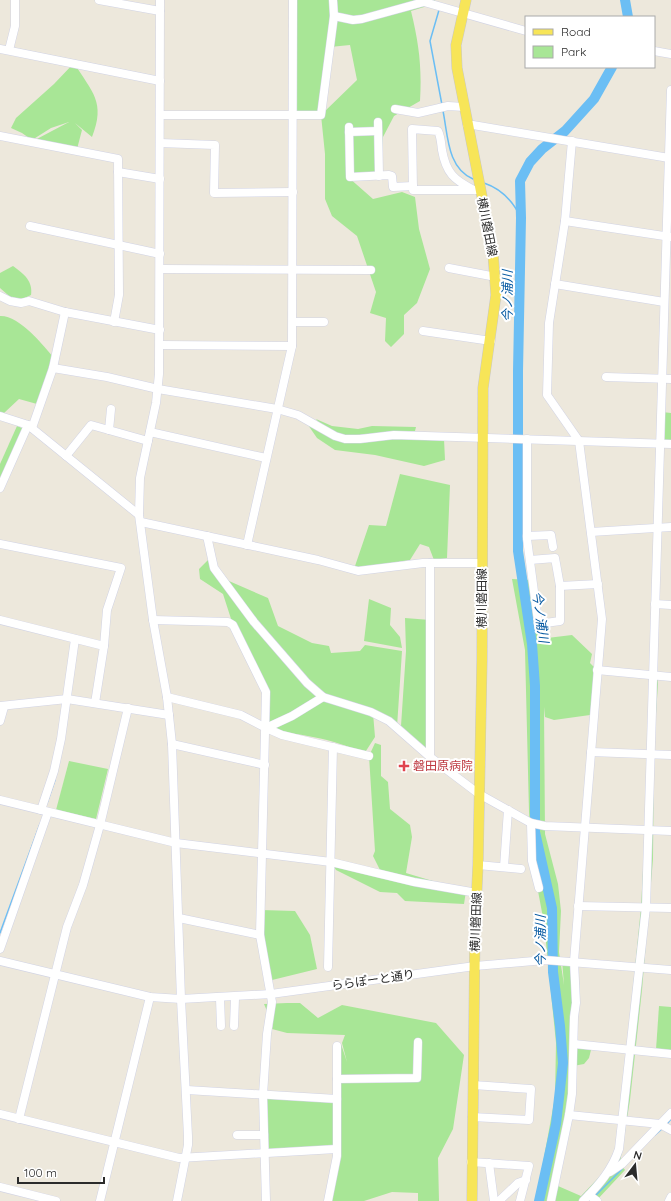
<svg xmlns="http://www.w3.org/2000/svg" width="671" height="1201" font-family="Quicksand,'Noto Sans JP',sans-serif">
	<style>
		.green { fill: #a8e696; fill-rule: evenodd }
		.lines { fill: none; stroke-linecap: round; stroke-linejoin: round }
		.stream { stroke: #6bbef4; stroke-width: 1.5 }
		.river { stroke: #6bbef4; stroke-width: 10 }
		.minor-casing { stroke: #d1d3e4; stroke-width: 9 }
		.major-casing { stroke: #c8c8c8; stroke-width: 11 }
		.minor { stroke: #fff; stroke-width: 8 }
		.major { stroke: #f7e558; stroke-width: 10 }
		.health-dot { fill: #e0444e; stroke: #fff; stroke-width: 1.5 }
		.labels { text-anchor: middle; stroke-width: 4; stroke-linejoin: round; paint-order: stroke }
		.street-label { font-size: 12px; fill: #2b2b2b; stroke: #fff }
		.health-label { font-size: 12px; fill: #be3a42; stroke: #fff; text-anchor: start }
		.water-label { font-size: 13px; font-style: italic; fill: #075aa2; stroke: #fff }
	</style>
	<rect width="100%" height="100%" fill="#ede8dc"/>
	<!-- green -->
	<g class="green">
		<path d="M293,0H435L434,4L411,11C419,44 422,67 420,101L394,116L383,137V170L364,177H348L373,199L402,192L415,197L419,229L430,269L417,303L404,315V334L391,347L385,341L386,318L370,313L376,292L357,236L332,216L325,199V154L321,115L293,116ZM350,45L357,80L322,114L330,47Z"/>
		<path d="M74,63C92,92 106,102 92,137L75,123L82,130L77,149L33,141L69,122L51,128L32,140L22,133L11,128L16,118L54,84Z"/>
		<path d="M13,266C24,274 33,281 31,295L16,302L0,288V273Z"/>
		<path d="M0,316C19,315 43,345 55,359L37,404L19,399L4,413L0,412Z"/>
		<polygon points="662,412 671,413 671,443 661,443"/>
		<polygon points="316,419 332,426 358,429 372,426 416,427 415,431 341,436 321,425"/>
		<polygon points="306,422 337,439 361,443 395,438 444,439 445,460 424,466 375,455 335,450 317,438"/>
		<polygon points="17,426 27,430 0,485 0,464"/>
		<polygon points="400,474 450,485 447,558 434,560 429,547 420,544 410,560 363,568 355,566 369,525 386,526"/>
		<path d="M208,560L222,578L268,598L278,626L312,643L329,646L331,653L360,651L365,645L402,651L397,727L373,713L375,737L364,754C332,737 297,734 262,730L266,692L233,625L223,594L200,579L199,569Z"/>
		<polygon points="512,579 532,580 539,639 572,635 592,654 590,663 597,670 590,715 554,720 545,717 544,707 545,834 558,884 561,911 559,952 564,985 562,960 574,961 573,1044 592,1046 589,1058 584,1064 573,1066 558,1186 581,1196 604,1172 617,1148 641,907 655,653 658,684 654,743 653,859 642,990 630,1100 620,1163 625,1170 596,1201 536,1201 555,1097 556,1043 544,923 532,859 529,812 525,650"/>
		<polygon points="369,599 391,608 390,625 400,637 402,648 364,641"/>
		<polygon points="405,618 430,620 430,757 401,726 406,651"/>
		<polygon points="375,743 381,745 381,776 388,782 390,809 410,825 412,837 406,873 466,891 464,904 405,901 397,893 380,892 336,870 331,862 382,874 373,856 375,851 369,756"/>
		<polygon points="69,761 108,769 96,819 56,810"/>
		<polygon points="261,910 295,911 310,935 317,969 268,981"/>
		<polygon points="287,1003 300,1003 318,1018 342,1005 436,1023 464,1055 453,1129 438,1158 439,1201 418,1201 418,1193 392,1192 364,1201 329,1201 336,1146 268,1152 266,1098 337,1101 341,1044 347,1062 342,1043 345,1035 287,1033 272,1029 273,1025 264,1004"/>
		<polygon points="659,1006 671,1007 671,1052 656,1050"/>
	</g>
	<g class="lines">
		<!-- stream -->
		<g class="stream">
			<polyline points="439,10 430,41 442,105"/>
			<path d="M443,111C448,135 447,168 473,179"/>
			<path d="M484,183C502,189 513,201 521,218"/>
			<polyline points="47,803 55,780"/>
			<polyline points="0,933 40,824"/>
			<polyline points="667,1124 671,1119"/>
			<polyline points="655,1135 663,1128"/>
			<polyline points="595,1196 622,1169"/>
		</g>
		<!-- river -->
		<g class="river">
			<polyline points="625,0 628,17"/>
			<polyline points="539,1201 556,1124 563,1063 560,1026 553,972 552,908 535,832 535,686 532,644 518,551 518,371 521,218 520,181 530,162 542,149 565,131 594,99 612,67"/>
		</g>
		<!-- minor casing -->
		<g class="minor-casing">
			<g id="minor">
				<polyline points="99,0 160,11"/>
				<polyline points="160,0 159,374 156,403 140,478 139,515 153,620 167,697 172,744 181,999 188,1136 188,1145 177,1201"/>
				<polyline points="334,16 353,20 362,19 424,2 526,31"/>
				<polyline points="0,49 160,81"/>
				<polyline points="9,50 15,26 15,0"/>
				<polyline points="654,51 671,54"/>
				<polyline points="395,109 418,113 448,106 464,107"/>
				<polyline points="160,115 321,115 334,16 333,0"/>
				<polyline points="378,122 379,176"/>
				<polyline points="467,124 669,158"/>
				<polyline points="349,127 350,177 389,175 392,176 393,187 413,186"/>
				<polyline points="349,132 378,131"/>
				<polyline points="0,136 118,159 119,295 114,322"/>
				<polyline points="160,143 215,145 214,193 293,192"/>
				<polyline points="118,172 160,179"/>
				<path d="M474,190C454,180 446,173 442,150C441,143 441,137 438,131L412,129L413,190H480"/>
				<polyline points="565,221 671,237"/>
				<polyline points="30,226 160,254"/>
				<polyline points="449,268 496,277"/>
				<polyline points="160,269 371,270"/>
				<polyline points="555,284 664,302"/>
				<polyline points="0,296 10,301 21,303 29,301 65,312 160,330"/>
				<polyline points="293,322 324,322"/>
				<polyline points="423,331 491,341"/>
				<polyline points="160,345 292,346"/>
				<polyline points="53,368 107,377 158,389 277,409 298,415 335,436 345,439 360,439 394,435 671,444"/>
				<polyline points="606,377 671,379"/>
				<polyline points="0,416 28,425 139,515"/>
				<polyline points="32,428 53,368 65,312"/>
				<polyline points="109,430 111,409"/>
				<polyline points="150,432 266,458"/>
				<polyline points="527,439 527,539 539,629"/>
				<polyline points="66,456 91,425 148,441"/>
				<polyline points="0,488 28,425"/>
				<polyline points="141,522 318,560 358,571 423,563 482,563"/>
				<polyline points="591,532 671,527"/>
				<polyline points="207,536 214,568 254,622 307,683 323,697 371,712 389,721 430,757 479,794 531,823 545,826 671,831"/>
				<polyline points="527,536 551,535 553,547"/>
				<polyline points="0,544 121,568 107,610 104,646"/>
				<polyline points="247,545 292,346 293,0"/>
				<polyline points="530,560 555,558 560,586 560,621 538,624"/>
				<polyline points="560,586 598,584"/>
				<polyline points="655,604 671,605"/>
				<polyline points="0,620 104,646 95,703"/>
				<polyline points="153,620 228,622 233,625 266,692 260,935 272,1002 267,1034 263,1095 266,1201"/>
				<polyline points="597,670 671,677"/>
				<polyline points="167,697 241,715 266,728 282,735 369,756"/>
				<polyline points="0,706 67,699 169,715"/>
				<polyline points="0,721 4,707"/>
				<polyline points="266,728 292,716 323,697"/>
				<polyline points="172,744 265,765"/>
				<polyline points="591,752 671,755"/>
				<polyline points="430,757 430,563"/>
				<polyline points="0,800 176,843 331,862 414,882 477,893"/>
				<polyline points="41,810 54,771 61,739 75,639"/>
				<polyline points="531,823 532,861 539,888"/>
				<polyline points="478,865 521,869"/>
				<polyline points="504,867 508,810"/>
				<polyline points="578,906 671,908"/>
				<polyline points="179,918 260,935"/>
				<polyline points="0,949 48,812"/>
				<polyline points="0,961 150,997 181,999 271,994 475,966 545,960 671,970"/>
				<polyline points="328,967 333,747"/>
				<polyline points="220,998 221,1026"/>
				<polyline points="234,1026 235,998"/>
				<polyline points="574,1044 671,1054"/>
				<polyline points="337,1079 417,1078 418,1042"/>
				<polyline points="187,1090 337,1099"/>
				<polyline points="0,1114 179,1158 336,1149"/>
				<polyline points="569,1115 660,1124 671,1130"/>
				<polyline points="472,1117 529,1120 531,1089 473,1085"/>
				<polyline points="19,1119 67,927 83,885 100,825 128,708"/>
				<polyline points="237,1135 264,1135"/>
				<polyline points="471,1162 529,1166 520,1201"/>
				<polyline points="489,1163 494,1201"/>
				<polyline points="610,1172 622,1164 671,1113"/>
				<polyline points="0,1187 56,1201"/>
				<polyline points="589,1195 597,1201"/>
				<polyline points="100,1201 150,997"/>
				<polyline points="328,1201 337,1156 337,1046"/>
				<polyline points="499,1201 518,1183 526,1180"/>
				<polyline points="551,1201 569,1115 572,1094 574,1017 576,1003 574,961 602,619 579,441 547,395 549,323 565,221 572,141"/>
				<path d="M583,1201C599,1185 612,1170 619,1149L646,907L671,90"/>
				<polyline points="669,1201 671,1197"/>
			</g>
		</g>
		<!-- major casing -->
		<g class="major-casing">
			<polyline id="major" points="466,0 456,45 457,68 493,253 496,295 483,388 482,659 478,865 475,927 472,1201"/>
		</g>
		<!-- minor -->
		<use href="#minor" class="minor"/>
		<!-- major -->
		<use href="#major" class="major"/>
	</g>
	<!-- markers -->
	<path class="health-dot" d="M402 760h4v4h4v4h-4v4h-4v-4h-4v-4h4z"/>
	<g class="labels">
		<!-- street labels -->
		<g class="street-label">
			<text transform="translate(487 227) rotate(79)" y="4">横川磐田線</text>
			<text transform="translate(482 598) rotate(-90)" y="4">横川磐田線</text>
			<text transform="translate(476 922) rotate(-88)" y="4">横川磐田線</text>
			<text transform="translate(373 980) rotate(-8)" y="4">ららぽーと通り</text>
		</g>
		<!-- health labels -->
		<g class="health-label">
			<text x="413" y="770">磐田原病院</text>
		</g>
		<!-- water labels -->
		<g class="water-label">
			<text transform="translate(507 296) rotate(-90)" y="5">今ノ浦川</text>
			<text transform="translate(541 617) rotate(82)" y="5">今ノ浦川</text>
			<text transform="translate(540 941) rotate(-90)" y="5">今ノ浦川</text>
		</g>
	</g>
	<!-- legend -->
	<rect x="525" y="16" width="130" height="52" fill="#ffffff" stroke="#aaaaaa"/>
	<rect x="533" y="29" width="20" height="6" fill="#f7e558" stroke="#aaaaaa"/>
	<text x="561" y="36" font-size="12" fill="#2b2b2b">Road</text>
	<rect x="533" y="46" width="20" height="12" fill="#a8e696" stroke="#aaaaaa"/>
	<text x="561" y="56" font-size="12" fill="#2b2b2b">Park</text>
	<!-- north arrow -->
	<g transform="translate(635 1165) rotate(16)" stroke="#ffffff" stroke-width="3" paint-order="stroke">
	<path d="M0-3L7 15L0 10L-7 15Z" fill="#2b2b2b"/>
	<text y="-6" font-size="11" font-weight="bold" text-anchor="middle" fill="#2b2b2b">N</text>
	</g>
	<!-- scale -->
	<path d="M18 1177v6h86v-6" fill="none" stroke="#2b2b2b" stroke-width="2"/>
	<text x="24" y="1177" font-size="12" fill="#2b2b2b" stroke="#ffffff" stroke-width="3" paint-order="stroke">100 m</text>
</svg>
